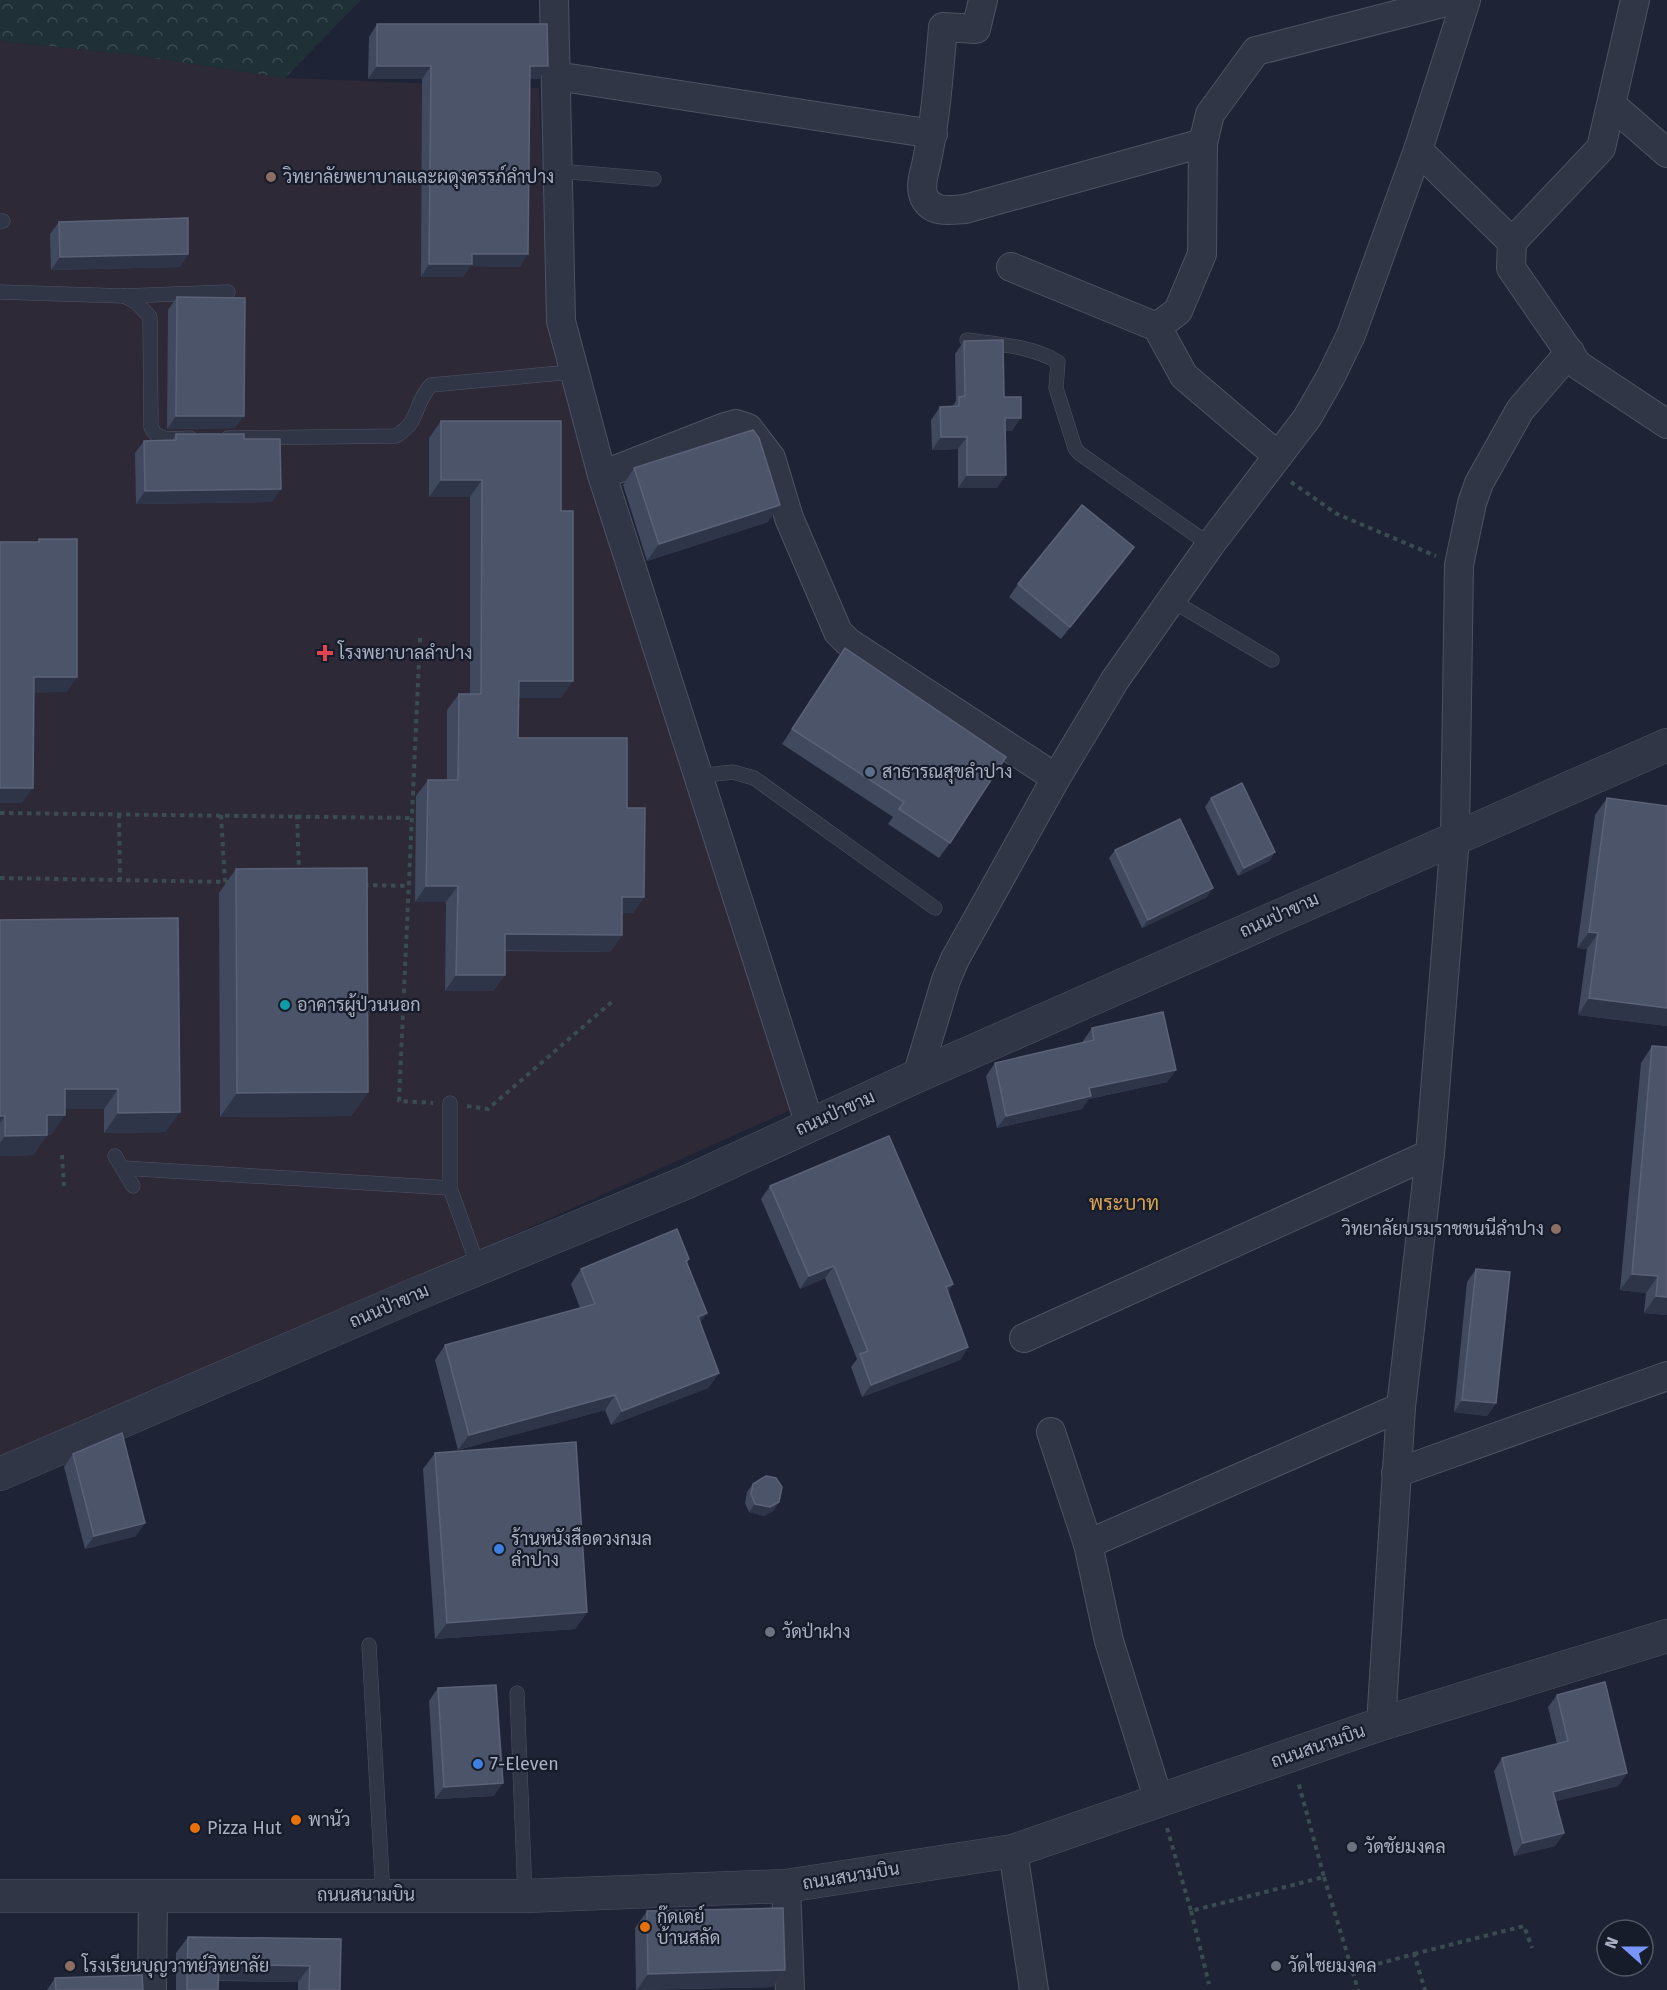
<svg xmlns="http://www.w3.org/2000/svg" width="1667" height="1990" font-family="'Fira Sans',Sarabun,sans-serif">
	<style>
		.medical { fill: #2d2937 }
		.forest { fill: url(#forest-crowns) }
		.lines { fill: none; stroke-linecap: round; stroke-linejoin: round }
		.service-casing { stroke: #4e5364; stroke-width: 15 }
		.minor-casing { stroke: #4e5364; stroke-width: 30 }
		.tertiary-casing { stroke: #4e5364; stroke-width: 34 }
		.path { stroke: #3a4b51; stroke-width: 4; stroke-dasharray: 4.5 4.5; stroke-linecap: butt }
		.service { stroke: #313646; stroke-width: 14 }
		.minor { stroke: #313646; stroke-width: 28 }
		.tertiary { stroke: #313646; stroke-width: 33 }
		.wall { fill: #41495f }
		.shaded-wall { fill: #2e3549 }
		.building { fill: #4c546a; stroke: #5b6278; stroke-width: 1.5 }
		.education-dot { fill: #8d6e63; stroke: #171c2a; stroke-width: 2 }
		.health-dot { fill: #e0444e; stroke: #171c2a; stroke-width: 2 }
		.service-dot { fill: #5c6f8a; stroke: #171c2a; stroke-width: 2 }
		.culture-dot { fill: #0f9aa8; stroke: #171c2a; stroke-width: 2 }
		.shop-dot { fill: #3f7fe0; stroke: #171c2a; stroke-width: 2 }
		.worship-dot { fill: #6b7280; stroke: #171c2a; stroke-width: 2 }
		.food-dot { fill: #e8710a; stroke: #171c2a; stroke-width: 2 }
		.labels { text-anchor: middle; stroke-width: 4.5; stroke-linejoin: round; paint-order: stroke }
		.poi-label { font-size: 18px; fill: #aab0c4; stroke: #171c2a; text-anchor: start }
		.street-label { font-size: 18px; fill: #aab0c4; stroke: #171c2a }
		.neighbourhood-label { font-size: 20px; fill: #d7a152; stroke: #171c2a }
	</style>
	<defs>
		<pattern id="forest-crowns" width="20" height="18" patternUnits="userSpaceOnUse" patternTransform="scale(1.5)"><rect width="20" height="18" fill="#1f3036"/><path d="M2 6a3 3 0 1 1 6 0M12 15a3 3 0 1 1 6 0" fill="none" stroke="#3d4b51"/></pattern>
	</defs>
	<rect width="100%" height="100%" fill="#1e2435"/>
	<!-- medical -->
	<polygon class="medical" points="0,41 127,54 285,78 539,88 547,285 554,355 797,1107 0,1466"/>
	<!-- forest -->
	<polygon class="forest" points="0,0 361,0 285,78 127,54 0,41"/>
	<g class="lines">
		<!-- service casing -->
		<g class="service-casing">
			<g id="service">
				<polyline points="558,171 654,179"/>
				<polyline points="0,221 3,221"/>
				<polyline points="0,292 124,296 228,292"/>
				<path d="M124,296L136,302L150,317L151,427C157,443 175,438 190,438"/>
				<path d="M967,340C996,344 1033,346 1058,362L1056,388L1075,448L1079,453L1210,545"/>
				<path d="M228,438L396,436C421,421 413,404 431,385L572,372"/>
				<polyline points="1171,600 1272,660"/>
				<polyline points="697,776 733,772 754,778 935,908"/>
				<polyline points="450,1103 450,1188 479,1269"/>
				<polyline points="115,1156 133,1186"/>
				<polyline points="123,1168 450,1188"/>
				<polyline points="369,1645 383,1896"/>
				<polyline points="517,1693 525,1896"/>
			</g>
		</g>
		<!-- minor casing -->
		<g class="minor-casing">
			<g id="minor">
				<polyline points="554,0 561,321 602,475 810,1125"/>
				<path d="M983,0L976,29L943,27C939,72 936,117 927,160C925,172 919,185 924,197C932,214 951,210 965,209L1203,143"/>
				<polyline points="556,76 933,134"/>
				<polyline points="1612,105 1667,153"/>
				<polyline points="1418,150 1512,242 1511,268 1578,365 1667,424"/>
				<polyline points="1512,242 1601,148 1635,0"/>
				<polyline points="1011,267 1157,327"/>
				<polyline points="1278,456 1184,376 1157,327 1178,311 1202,254 1203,143 1210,114 1256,51 1454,0"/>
				<polyline points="602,475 725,427 736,424 748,428 771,458 789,518 838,632 848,642 1056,778"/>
				<polyline points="917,1076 946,980 955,959 1056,778 1115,680 1210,545 1307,418 1330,378 1351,335 1418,150 1466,0"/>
				<polyline points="1024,1338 1430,1154"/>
				<polyline points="1051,1432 1088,1544 1109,1641 1159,1801"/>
				<polyline points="1396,1473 1667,1376"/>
				<polyline points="1088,1544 1401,1407"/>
				<polyline points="1381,1724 1401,1407 1430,1154 1455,837 1459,565 1472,503 1479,483 1520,410 1570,352"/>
				<polyline points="1013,1851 1034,1990"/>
				<polyline points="786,1886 790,1990"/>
				<polyline points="152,1990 153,1896"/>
			</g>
		</g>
		<!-- tertiary casing -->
		<g class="tertiary-casing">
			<g id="tertiary">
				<polyline points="0,1474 414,1295 687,1182 917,1076 1667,745"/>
				<polyline points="0,1896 525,1896 786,1886 1013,1851 1381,1724 1667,1636"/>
			</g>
		</g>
		<!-- path -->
		<g class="path">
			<polyline points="1291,482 1337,514 1436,556"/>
			<polyline points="420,638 399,1101 433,1103"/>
			<polyline points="0,813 412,818"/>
			<polyline points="119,814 120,880"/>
			<polyline points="221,815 225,882"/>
			<polyline points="297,815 299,871"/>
			<polyline points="0,878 231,882"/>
			<polyline points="364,885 409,886"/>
			<polyline points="467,1106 488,1109 614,1000"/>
			<polyline points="62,1155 64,1186"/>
			<polyline points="1167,1828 1191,1911 1324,1877 1298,1781"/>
			<polyline points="1324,1877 1358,1990"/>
			<polyline points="1191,1911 1209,1984"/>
			<polyline points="1414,1954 1524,1926 1532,1948"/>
			<polyline points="1352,1971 1414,1954 1425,1990"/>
		</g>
		<!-- service -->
		<use href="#service" class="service"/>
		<!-- minor -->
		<use href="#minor" class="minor"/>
		<!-- tertiary -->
		<use href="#tertiary" class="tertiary"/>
	</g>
	<!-- wall -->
	<g class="wall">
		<polygon points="377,24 539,79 530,79 520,267 470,266 463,277 421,277 422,79 368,79 369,37"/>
		<polygon points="59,222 188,254 180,267 51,270 50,234"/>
		<polygon points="177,297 235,428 167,429 168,310"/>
		<polygon points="964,341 1004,397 1012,431 1005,431 997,488 958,488 958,449 932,450 931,420 940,407 952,407 956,401 955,354"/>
		<polygon points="441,421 561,421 561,698 518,698 518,738 627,808 644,897 633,913 622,913 622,935 610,952 505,951 505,975 493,991 445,991 446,902 415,902 416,796 428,780 447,780 447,710 459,694 470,694 470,497 429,497 429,438"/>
		<polygon points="176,434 244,439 272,502 136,504 135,453 144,441 172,440"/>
		<polygon points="634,468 768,522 647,561 623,485"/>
		<polygon points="1125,560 1061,639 1009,597 1018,584"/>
		<polygon points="845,648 950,843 939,858 888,824 893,817 782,744"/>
		<polygon points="1211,798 1275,852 1269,861 1238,876 1205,807"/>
		<polygon points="1607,798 1667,1026 1578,1015 1587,949 1577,948 1595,815"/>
		<polygon points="1115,850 1207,897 1142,928 1109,858"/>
		<polygon points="236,869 368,1092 351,1116 220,1117 219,893"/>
		<polygon points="0,920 166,1132 104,1133 104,1109 65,1109 51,1135 47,1135 33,1155 0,1156"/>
		<polygon points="1092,1028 1176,1070 1167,1082 1089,1099 1082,1109 997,1128 986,1076 995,1063 1083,1043 1083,1041"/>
		<polygon points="1652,1046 1667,1315 1644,1313 1646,1293 1620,1290 1641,1063"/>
		<polygon points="770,1186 953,1284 948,1292 968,1347 960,1360 862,1397 851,1367 857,1359 825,1278 800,1289 761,1199"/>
		<polygon points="689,1259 687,1263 700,1324 719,1373 708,1388 611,1425 605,1410 458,1450 435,1360 445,1345 580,1308 571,1284 581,1269"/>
		<polygon points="1476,1269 1496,1403 1487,1416 1454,1412 1467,1282"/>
		<polygon points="435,1453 587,1612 575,1629 435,1639 423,1469"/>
		<polygon points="73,1454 136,1536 85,1549 64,1467"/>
		<polygon points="753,1484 779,1502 773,1511 764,1516 749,1512 745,1503 747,1492"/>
		<polygon points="438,1688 494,1796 435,1799 429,1701"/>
		<polygon points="1557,1695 1627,1773 1618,1786 1556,1801 1564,1833 1555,1846 1514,1856 1494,1771 1502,1758 1557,1744 1548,1707"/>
		<polygon points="647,1911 785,1970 773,1987 636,1990 635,1928"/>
		<polygon points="188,1937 341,1939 340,1990 298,1990 298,1982 219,1981 218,1990 176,1990 176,1953"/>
		<polygon points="55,1978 143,1990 47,1990"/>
	</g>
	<!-- shaded-wall -->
	<g class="shaded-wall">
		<polygon points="377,66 431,66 422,79 368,79"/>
		<polygon points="530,66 548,66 539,79 521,79"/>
		<polygon points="188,254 180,267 51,270 60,257"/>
		<polygon points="472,254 528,254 520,267 470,266 463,277 421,277 429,264"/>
		<polygon points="176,416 244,416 235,428 167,429"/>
		<polygon points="1005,418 1021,418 1012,431 996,431"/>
		<polygon points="941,437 967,437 958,449 932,450"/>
		<polygon points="967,475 1006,475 997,488 958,488"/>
		<polygon points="441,480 482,480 470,497 429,497"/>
		<polygon points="281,489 272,502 136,504 145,491"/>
		<polygon points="780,505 768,522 647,561 659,544"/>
		<polygon points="1134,547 1125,560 1061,639 1070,627"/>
		<polygon points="34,677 77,677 67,692 23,693"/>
		<polygon points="519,681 573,681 561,698 507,698"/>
		<polygon points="0,788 33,788 22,803 0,803"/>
		<polygon points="1275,852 1269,861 1238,876 1244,868"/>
		<polygon points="426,886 458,886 446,902 415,902"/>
		<polygon points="1213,888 1207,897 1142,928 1148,920"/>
		<polygon points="622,897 644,897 633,913 610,914"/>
		<polygon points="1589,932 1598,933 1587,949 1577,948"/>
		<polygon points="505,934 622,935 610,952 494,950"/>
		<polygon points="456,975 505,975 493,991 445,991"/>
		<polygon points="1589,998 1667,1008 1667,1026 1578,1015"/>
		<polygon points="1176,1070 1167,1082 1089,1099 1082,1109 997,1128 1006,1116 1089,1088"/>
		<polygon points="65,1089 118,1089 104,1109 51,1109"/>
		<polygon points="368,1092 351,1116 220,1117 237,1093"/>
		<polygon points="180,1112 166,1132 104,1133 118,1113"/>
		<polygon points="47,1115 65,1115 51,1135 33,1135"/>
		<polygon points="0,1116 5,1116 0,1123"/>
		<polygon points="47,1135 33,1155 0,1156 0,1143 5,1136"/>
		<polygon points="834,1266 825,1278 800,1289 809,1276"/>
		<polygon points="1632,1274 1658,1276 1646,1293 1620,1290"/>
		<polygon points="953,1284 944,1297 946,1287"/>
		<polygon points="1656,1296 1667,1297 1667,1315 1644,1313"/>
		<polygon points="707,1313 697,1328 698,1317"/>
		<polygon points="968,1347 960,1360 862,1397 871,1385"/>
		<polygon points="719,1373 708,1388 611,1425 622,1411"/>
		<polygon points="615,1395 605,1410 458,1450 469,1435"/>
		<polygon points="1462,1400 1496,1403 1487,1416 1454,1412"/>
		<polygon points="779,1502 773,1511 764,1516 749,1512 755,1504"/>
		<polygon points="145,1523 136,1536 85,1549 94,1536"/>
		<polygon points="587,1612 575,1629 435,1639 447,1623"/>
		<polygon points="1627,1773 1618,1786 1544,1804 1553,1792"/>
		<polygon points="503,1783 494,1796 435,1799 444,1787"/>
		<polygon points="1564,1833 1555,1846 1514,1856 1523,1843"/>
		<polygon points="219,1964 310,1966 298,1982 207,1980"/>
		<polygon points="785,1970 773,1987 637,1990 648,1974"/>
	</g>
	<!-- building -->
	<g class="building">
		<polygon points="377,24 547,24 548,66 530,66 528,254 472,254 472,264 429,264 431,66 377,66"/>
		<polygon points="188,218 188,254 60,257 59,222"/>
		<polygon points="177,297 245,298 244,416 176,416"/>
		<polygon points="1003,340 1004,397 1021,397 1021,418 1005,418 1006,475 967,475 967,437 941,437 940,407 959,406 959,397 965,396 964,341"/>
		<polygon points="441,421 561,421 561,511 573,511 573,681 519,681 518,738 627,738 627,808 645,808 644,897 622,897 622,935 505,934 505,975 456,975 458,886 426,886 428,780 458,780 459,694 481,694 482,480 441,480"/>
		<polygon points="753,430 759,438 780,505 659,544 634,468"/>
		<polygon points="176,434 244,434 244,439 280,439 281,489 145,491 144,441 176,440"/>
		<polygon points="1082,505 1134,547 1070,627 1018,584"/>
		<polygon points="39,539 77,539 77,677 34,677 33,788 0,788 0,542 39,542"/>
		<polygon points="845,648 1006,757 950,843 899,809 904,802 792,729"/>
		<polygon points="1242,783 1275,852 1244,868 1211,798"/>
		<polygon points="1607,798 1667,806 1667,1008 1589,998 1598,933 1589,932"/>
		<polygon points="1180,819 1213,888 1148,920 1115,850"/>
		<polygon points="367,868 368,1092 237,1093 236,869"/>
		<polygon points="178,918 180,1112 118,1113 118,1089 65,1089 65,1115 47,1115 47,1135 5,1136 5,1116 0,1116 0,920"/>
		<polygon points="1163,1012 1176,1070 1089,1088 1091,1096 1006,1116 995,1063 1094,1040 1092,1028"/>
		<polygon points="1652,1046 1667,1047 1667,1297 1656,1296 1658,1276 1632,1274"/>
		<polygon points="889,1136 953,1284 946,1287 968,1347 871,1385 860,1354 868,1351 834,1266 809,1276 770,1186"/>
		<polygon points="677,1229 689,1259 686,1261 707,1313 698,1317 719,1373 622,1411 615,1395 469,1435 445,1345 595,1304 581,1269"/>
		<polygon points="1476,1269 1510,1272 1496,1403 1462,1400"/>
		<polygon points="122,1433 145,1523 94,1536 73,1454"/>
		<polygon points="576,1442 587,1612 447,1623 435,1453"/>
		<polygon points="766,1476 776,1478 782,1487 779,1502 770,1507 755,1504 751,1494 753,1484"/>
		<polygon points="1605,1682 1627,1773 1553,1792 1564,1833 1523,1843 1502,1758 1568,1741 1557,1695"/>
		<polygon points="496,1685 503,1783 444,1787 438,1688"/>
		<polygon points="783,1908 785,1970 648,1974 647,1911"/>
		<polygon points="188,1937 341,1939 340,1990 309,1990 310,1966 219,1964 218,1990 187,1990"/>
		<polygon points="142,1975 143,1990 56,1990 55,1978"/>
	</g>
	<!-- markers -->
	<g class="education-dot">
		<circle cx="271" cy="177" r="6"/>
		<circle cx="1556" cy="1229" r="6"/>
		<circle cx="70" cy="1966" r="6"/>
	</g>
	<path class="health-dot" d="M322 644h6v6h6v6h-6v6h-6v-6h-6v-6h6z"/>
	<circle class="service-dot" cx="870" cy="772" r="6"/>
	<circle class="culture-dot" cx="285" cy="1005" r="6"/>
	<g class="shop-dot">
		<circle cx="499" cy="1549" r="6"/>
		<circle cx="478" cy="1764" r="6"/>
	</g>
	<g class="worship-dot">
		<circle cx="770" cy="1632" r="6"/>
		<circle cx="1352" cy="1847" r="6"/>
		<circle cx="1276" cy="1966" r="6"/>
	</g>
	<g class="food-dot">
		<circle cx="296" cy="1820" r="6"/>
		<circle cx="195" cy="1828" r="6"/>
		<circle cx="645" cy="1927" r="6"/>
	</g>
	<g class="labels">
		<!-- poi labels -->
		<g class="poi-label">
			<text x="283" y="183">วิทยาลัยพยาบาลและผดุงครรภ์ลําปาง</text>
			<text x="338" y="659">โรงพยาบาลลำปาง</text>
			<text x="882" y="778">สาธารณสุขลำปาง</text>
			<text x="297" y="1011">อาคารผู้ป่วนนอก</text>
			<text x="1544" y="1235" text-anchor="end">วิทยาลัยบรมราชชนนีลำปาง</text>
			<text x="511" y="1545">ร้านหนังสือดวงกมล<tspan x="511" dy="21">ลำปาง</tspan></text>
			<text x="782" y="1638">วัดป่าฝาง</text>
			<text x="490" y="1770">7-Eleven</text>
			<text x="308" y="1826">พานัว</text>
			<text x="207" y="1834">Pizza Hut</text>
			<text x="1364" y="1853">วัดชัยมงคล</text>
			<text x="657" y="1923">กู๊ดเดย์<tspan x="657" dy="21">บ้านสลัด</tspan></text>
			<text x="82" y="1972">โรงเรียนบุญวาทย์วิทยาลัย</text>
			<text x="1288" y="1972">วัดไชยมงคล</text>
		</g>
		<!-- street labels -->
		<g class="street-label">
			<text transform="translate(1279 915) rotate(-24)" y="6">ถนนป่าขาม</text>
			<text transform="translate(835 1113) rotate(-24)" y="6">ถนนป่าขาม</text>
			<text transform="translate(389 1306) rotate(-23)" y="6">ถนนป่าขาม</text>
			<text transform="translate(1318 1746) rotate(-19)" y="6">ถนนสนามบิน</text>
			<text transform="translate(851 1876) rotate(-9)" y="6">ถนนสนามบิน</text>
			<text x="366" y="1901">ถนนสนามบิน</text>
		</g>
		<!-- neighbourhood labels -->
		<g class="neighbourhood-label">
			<text x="1124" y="1210">พระบาท</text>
		</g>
	</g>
	<!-- north arrow -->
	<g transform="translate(1625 1948) rotate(291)"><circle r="28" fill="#171c2a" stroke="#525768" stroke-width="1.5"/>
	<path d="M0-4.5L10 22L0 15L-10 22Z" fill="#7795fc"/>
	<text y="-9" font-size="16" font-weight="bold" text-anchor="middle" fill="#aab0c4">N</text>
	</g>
</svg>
